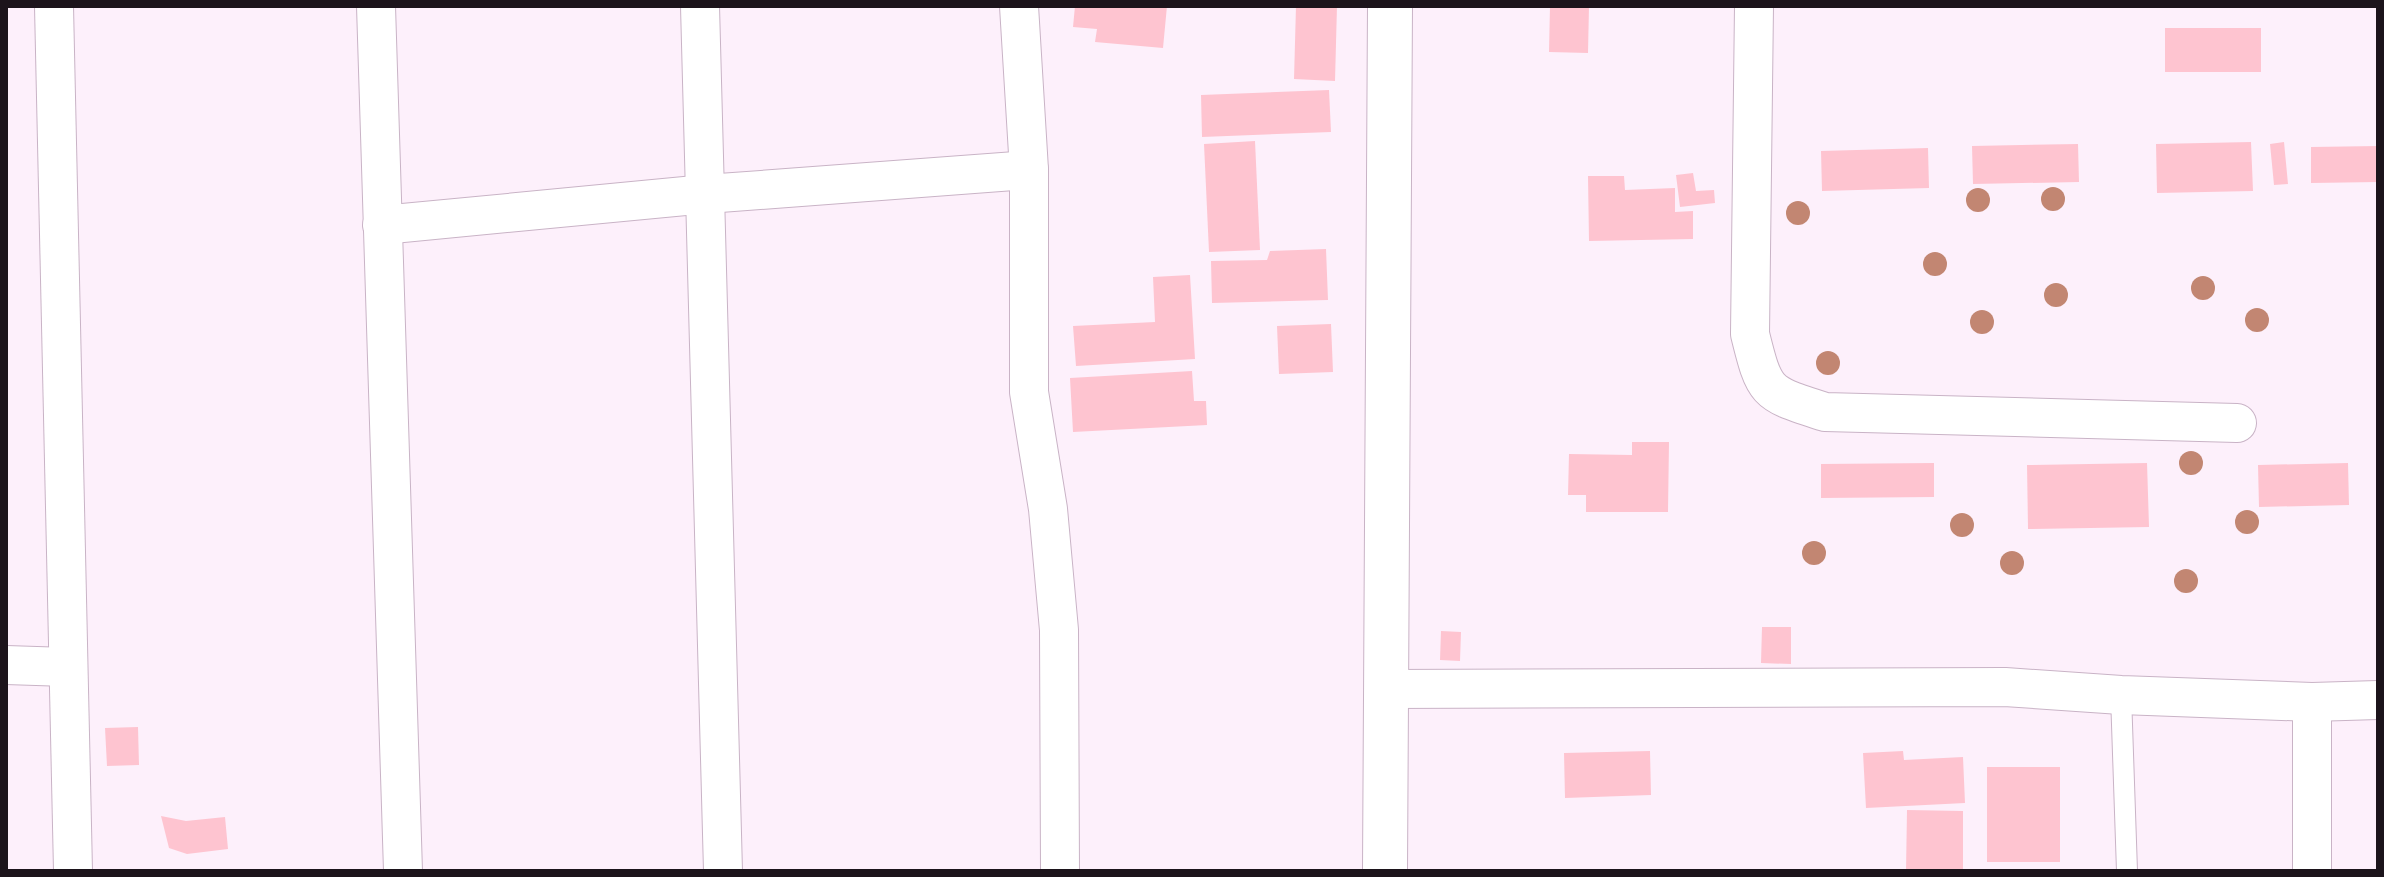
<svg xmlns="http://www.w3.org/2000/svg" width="2384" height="877" font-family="Karla,sans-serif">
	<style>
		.building { fill: #fec4d0 }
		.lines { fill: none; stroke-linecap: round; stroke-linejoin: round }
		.service-casing { stroke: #c9b3c6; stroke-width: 22 }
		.minor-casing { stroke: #c9b3c6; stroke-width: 40 }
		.tertiary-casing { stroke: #c9b3c6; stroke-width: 46 }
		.service { stroke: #fff; stroke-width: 20 }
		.minor { stroke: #fff; stroke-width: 38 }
		.tertiary { stroke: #fff; stroke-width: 44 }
		.tree { fill: #c28672 }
	</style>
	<rect width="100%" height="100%" fill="#fdf0fb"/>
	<!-- building -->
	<g class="building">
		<polygon points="1075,6 1167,6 1163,48 1095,42 1097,29 1073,27"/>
		<polygon points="1296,6 1337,6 1335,81 1294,79"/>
		<polygon points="1550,6 1589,6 1588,53 1549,52"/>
		<rect x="2165" y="28" width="96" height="44"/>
		<polygon points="1329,90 1331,132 1202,137 1201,95"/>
		<polygon points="1255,141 1260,250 1209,252 1204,144"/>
		<polygon points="2251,142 2253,191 2157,193 2156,144"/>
		<polygon points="2284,142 2288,184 2274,185 2270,144"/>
		<polygon points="2078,144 2079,182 1973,184 1972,146"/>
		<polygon points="2378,146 2378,182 2311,183 2311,147"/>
		<polygon points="1928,148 1929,188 1822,191 1821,151"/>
		<polygon points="1693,173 1696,191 1714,190 1715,203 1680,207 1676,175"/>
		<polygon points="1588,176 1624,176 1625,190 1675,188 1675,212 1693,211 1693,239 1589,241"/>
		<polygon points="1326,249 1328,300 1212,303 1211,261 1267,260 1270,251"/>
		<polygon points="1190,275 1195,359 1076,366 1073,326 1155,322 1153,277"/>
		<polygon points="1331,324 1333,372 1279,374 1277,326"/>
		<polygon points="1192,371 1194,401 1206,401 1207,425 1073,432 1070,378"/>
		<polygon points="1632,442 1669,442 1668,512 1586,512 1586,495 1568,495 1569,454 1632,455"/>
		<polygon points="1934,463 1934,497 1821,498 1821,464"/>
		<polygon points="2147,463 2149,527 2028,529 2027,465"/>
		<polygon points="2348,463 2349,505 2259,507 2258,465"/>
		<polygon points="1762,627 1791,627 1791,664 1761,663"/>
		<polygon points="1441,631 1461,632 1460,661 1440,660"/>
		<polygon points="138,727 139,765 107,766 105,728"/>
		<polygon points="1650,751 1651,795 1565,798 1564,753"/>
		<polygon points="1903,751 1904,760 1963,757 1965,803 1866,808 1863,753"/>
		<rect x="1987" y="767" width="73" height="95"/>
		<polygon points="1907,810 1963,811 1963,871 1906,871"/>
		<polygon points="161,816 186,821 225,817 228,849 187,854 169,848"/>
	</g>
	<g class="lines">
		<!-- service casing -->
		<g class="service-casing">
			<polyline id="service" points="2121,695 2127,871"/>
		</g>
		<!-- minor casing -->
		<g class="minor-casing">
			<g id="minor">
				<polyline points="54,6 73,871"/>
				<polyline points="376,6 403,871"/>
				<polyline points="700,6 723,871"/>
				<polyline points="1019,6 1029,170 1029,392 1048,509 1059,630 1060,871"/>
				<path d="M1754,6L1750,334C1765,395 1766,393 1825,412L2237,423"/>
				<polyline points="382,225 706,194 1029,170"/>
				<polyline points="6,665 67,667"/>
				<polyline points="1388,689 2005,687 2121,695 2312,702 2378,700"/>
				<polyline points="2312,871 2312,702"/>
			</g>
		</g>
		<!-- tertiary casing -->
		<g class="tertiary-casing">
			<polyline id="tertiary" points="1385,871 1390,6"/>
		</g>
		<!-- service -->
		<use href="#service" class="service"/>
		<!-- minor -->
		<use href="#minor" class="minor"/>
		<!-- tertiary -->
		<use href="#tertiary" class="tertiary"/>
	</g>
	<!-- trees -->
	<g class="tree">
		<circle cx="2053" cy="199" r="12"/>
		<circle cx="1978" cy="200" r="12"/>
		<circle cx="1798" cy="213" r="12"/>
		<circle cx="1935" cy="264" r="12"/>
		<circle cx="2203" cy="288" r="12"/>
		<circle cx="2056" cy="295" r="12"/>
		<circle cx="2257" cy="320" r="12"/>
		<circle cx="1982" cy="322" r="12"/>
		<circle cx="1828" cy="363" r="12"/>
		<circle cx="2191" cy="463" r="12"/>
		<circle cx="2247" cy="522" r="12"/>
		<circle cx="1962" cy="525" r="12"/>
		<circle cx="1814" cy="553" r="12"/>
		<circle cx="2012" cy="563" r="12"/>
		<circle cx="2186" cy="581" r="12"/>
	</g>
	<!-- border -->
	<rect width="2384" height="877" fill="none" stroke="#1c141b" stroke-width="16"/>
</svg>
